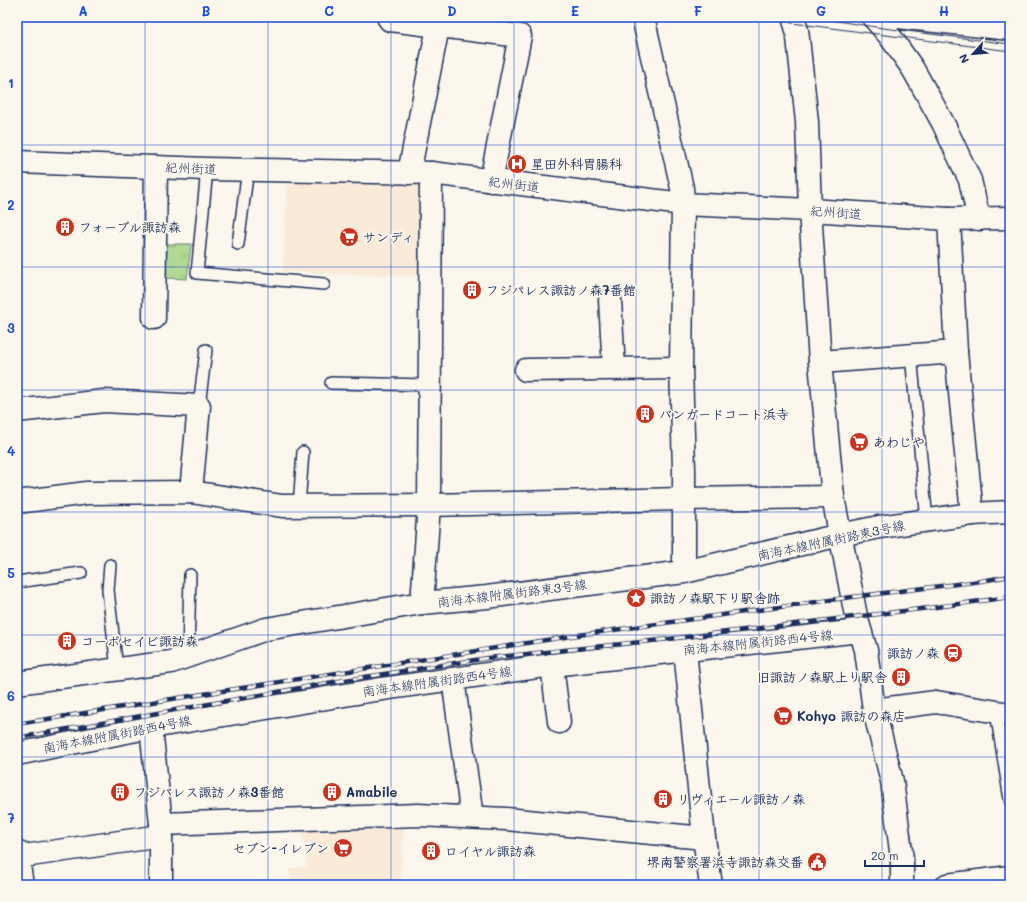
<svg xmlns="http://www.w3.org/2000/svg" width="1027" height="902" font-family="Mali,'Klee One',sans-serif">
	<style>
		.built { fill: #faead8 }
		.park { fill: url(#park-tufts); stroke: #66847a }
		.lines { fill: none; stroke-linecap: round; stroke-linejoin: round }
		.lane-casing { stroke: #1b2f5e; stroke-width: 14 }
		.street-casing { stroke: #1b2f5e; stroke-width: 25 }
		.secondary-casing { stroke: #1b2f5e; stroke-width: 25 }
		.lane { stroke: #fbf7ec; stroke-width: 11 }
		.street { stroke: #fbf7ec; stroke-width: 22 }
		.secondary { stroke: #fbf7ec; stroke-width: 22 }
		.tram { stroke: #1b2f5e; stroke-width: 1 }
		.rail-casing { stroke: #1b2f5e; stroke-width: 4.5 }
		.rail { stroke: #fbf7ec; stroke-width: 3; stroke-dasharray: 9; stroke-linecap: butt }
		.grid { fill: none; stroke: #1d4ed8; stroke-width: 1; stroke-opacity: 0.55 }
		.labels { text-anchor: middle; stroke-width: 3.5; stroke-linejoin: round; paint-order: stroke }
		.poi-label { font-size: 13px; font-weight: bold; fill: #1b2f5e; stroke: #fbf7ec; text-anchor: start }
		.street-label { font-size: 13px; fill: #1b2f5e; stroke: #fbf7ec }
		.neatline { fill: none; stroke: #1d4ed8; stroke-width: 1.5 }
		.grid-label { font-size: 13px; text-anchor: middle; font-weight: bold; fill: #1d4ed8 }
	</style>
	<defs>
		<pattern id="park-tufts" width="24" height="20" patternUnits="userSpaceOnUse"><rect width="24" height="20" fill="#b1d995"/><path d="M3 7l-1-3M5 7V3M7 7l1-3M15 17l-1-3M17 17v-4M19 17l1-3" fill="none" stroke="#98bb83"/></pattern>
	</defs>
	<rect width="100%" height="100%" fill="#fbf7ec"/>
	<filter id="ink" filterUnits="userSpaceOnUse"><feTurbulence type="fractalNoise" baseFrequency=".025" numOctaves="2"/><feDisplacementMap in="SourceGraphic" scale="8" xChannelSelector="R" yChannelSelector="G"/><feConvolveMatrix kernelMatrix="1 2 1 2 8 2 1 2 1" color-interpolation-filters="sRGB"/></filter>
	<g filter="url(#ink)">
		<!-- built -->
		<g class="built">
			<polygon points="287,181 415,183 423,194 423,276 283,272"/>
			<polygon points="404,823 400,885 292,885 289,869 307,866 301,825"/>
		</g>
		<!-- park -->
		<polygon class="park" points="165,244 191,244 187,279 165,278"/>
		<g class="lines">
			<!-- lane casing -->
			<g class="lane-casing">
				<g id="lane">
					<polyline points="207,169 197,273 324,284"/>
					<polyline points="238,244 248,169"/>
					<polyline points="911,355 927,521"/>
					<polyline points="331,383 430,385"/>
					<polyline points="199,406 206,350"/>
					<polyline points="299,506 303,452"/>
					<polyline points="110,565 108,590 117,669"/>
					<polyline points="17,582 81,573"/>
					<polyline points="188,656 190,575"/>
					<polyline points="996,712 1010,800"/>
				</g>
			</g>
			<!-- street casing -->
			<g class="street-casing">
				<g id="street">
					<polyline points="388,17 390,20 520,36 491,181"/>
					<polyline points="643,17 682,188 683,204 681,368 684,469 684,572"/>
					<polyline points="793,17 797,30 798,38 807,122 810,210 820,362 833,497 856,616 866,650 874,710 892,781 902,859 902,885"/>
					<polyline points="873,17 889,35 913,69 943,123 970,180 979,219"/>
					<polyline points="898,17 1010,29"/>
					<polyline points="409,173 438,27"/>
					<polyline points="949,219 956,352 972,514"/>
					<polyline points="610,300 614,369"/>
					<polyline points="154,318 156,167"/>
					<polyline points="820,362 956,352"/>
					<polyline points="526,370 681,368"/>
					<polyline points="17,411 104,401 199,406 191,492"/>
					<polyline points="17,502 87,493 191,492 282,506 429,505 683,499 833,497"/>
					<polyline points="422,603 429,505 431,173"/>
					<polyline points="685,650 704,838 711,885"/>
					<polyline points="552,665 559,722"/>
					<polyline points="453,679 472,817"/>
					<polyline points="17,683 171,662 266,629 422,603 487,597 684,572 840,535 879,527 972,514 1010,512"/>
					<polyline points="874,710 936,702 1010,714"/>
					<polyline points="151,727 161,824 161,885"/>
					<polyline points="17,754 151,727 375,690 552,665 860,631"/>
					<polyline points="161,824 418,815 506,819 704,838"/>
					<polyline points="17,857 161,836"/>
				</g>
			</g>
			<!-- secondary casing -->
			<g class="secondary-casing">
				<g id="secondary">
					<polyline points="17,162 207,169 431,173 683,204 810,210 949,219 1010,218"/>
					<polyline points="17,851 22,885"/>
					<polyline points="947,885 1010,877"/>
				</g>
			</g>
			<!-- lane -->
			<use href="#lane" class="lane"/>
			<!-- street -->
			<use href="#street" class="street"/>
			<!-- secondary -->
			<use href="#secondary" class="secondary"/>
			<!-- tram -->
			<g class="tram">
				<polyline points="745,17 1010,51"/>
				<polyline points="810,17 883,28 1010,44"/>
			</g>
			<!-- rail casing -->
			<g class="rail-casing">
				<g id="rail">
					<polyline points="17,724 178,698 578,635 852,597 981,581 1010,576"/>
					<polyline points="17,738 339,681 488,658 660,640 929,608 1010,597"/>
				</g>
			</g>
			<!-- rail -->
			<use href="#rail" class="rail"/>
		</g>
	</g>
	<!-- grid -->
	<path class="grid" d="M145,17V885M268,17V885M391,17V885M514,17V885M636,17V885M759,17V885M882,17V885M17,145H1010M17,267H1010M17,390H1010M17,512H1010M17,635H1010M17,757H1010"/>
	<!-- icons -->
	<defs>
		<g id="hospital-disc" transform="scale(1)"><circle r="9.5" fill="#c8321e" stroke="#fbf7ec"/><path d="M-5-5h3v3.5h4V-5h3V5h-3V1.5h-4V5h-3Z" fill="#fff"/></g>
		<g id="building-disc" transform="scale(1)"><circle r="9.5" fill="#c8321e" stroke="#fbf7ec"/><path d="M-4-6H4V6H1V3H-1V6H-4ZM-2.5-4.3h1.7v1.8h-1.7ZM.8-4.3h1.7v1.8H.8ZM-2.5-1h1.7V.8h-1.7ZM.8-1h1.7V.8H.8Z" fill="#fff"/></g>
		<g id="supermarket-disc" transform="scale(1)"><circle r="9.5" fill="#c8321e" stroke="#fbf7ec"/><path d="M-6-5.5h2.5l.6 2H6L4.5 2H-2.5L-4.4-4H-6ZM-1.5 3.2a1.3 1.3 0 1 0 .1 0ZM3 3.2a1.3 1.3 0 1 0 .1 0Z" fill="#fff"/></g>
		<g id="sight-disc" transform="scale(1)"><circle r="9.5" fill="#c8321e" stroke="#fbf7ec"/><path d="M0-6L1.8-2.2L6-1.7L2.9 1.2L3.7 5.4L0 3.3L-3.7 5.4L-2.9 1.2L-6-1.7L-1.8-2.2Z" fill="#fff"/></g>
		<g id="station-disc" transform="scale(1)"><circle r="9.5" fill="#c8321e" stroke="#fbf7ec"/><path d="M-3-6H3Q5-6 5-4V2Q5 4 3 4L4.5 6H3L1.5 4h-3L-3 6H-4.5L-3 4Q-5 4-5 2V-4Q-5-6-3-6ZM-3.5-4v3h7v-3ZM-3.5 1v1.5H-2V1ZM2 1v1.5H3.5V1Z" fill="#fff"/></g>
		<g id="civic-disc" transform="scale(1)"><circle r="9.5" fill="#c8321e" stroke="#fbf7ec"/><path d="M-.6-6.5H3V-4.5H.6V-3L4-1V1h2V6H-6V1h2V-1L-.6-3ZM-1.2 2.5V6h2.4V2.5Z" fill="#fff"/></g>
	</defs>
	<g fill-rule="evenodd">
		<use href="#hospital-disc" x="517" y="164"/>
		<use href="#building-disc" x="65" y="227"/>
		<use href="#supermarket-disc" x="349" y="237"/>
		<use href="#building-disc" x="472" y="290"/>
		<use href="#building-disc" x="645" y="414"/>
		<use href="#supermarket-disc" x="859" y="442"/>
		<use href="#sight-disc" x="636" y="598"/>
		<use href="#building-disc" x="67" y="641"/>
		<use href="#station-disc" x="953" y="653"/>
		<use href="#building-disc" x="901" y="677"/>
		<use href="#supermarket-disc" x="783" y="716"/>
		<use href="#building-disc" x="120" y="792"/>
		<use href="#building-disc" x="332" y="792"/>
		<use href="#building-disc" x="663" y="799"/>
		<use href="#supermarket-disc" x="343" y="848"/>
		<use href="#building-disc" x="431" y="851"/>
		<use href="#civic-disc" x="817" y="862"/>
	</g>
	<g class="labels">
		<!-- poi labels -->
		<g class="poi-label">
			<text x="531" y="169">星田外科胃腸科</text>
			<text x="79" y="232">フォーブル諏訪森</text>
			<text x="363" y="242">サンディ</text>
			<text x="486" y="295">フジパレス諏訪ノ森7番館</text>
			<text x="659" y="419">バンガードコート浜寺</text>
			<text x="873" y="447">あわじや</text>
			<text x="650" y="603">諏訪ノ森駅下り駅舎跡</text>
			<text x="81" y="646">コーポセイビ諏訪森</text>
			<text x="939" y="658" text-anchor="end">諏訪ノ森</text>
			<text x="887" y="682" text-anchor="end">旧諏訪ノ森駅上り駅舎</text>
			<text x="797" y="721">Kohyo 諏訪の森店</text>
			<text x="134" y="797">フジパレス諏訪ノ森3番館</text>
			<text x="346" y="797">Amabile</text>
			<text x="677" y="804">リヴィエール諏訪ノ森</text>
			<text x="329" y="853" text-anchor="end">セブン-イレブン</text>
			<text x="445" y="856">ロイヤル諏訪森</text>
			<text x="803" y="867" text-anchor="end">堺南警察署浜寺諏訪森交番</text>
		</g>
		<!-- street labels -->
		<g class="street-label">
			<text transform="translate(191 168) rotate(2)" y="5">紀州街道</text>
			<text transform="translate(514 184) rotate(7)" y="5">紀州街道</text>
			<text transform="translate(836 212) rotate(4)" y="5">紀州街道</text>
			<text transform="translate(831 540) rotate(-12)" y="5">南海本線附属街路東3号線</text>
			<text transform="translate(512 593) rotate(-7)" y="5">南海本線附属街路東3号線</text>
			<text transform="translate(758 642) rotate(-6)" y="5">南海本線附属街路西4号線</text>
			<text transform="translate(437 681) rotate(-8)" y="5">南海本線附属街路西4号線</text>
			<text transform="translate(117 734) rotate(-11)" y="5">南海本線附属街路西4号線</text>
		</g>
	</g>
	<!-- margin -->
	<rect width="1027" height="902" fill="none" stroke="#fbf7ec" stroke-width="44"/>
	<!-- north arrow -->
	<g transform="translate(973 54) rotate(243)" stroke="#fbf7ec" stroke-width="3" paint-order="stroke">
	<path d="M0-3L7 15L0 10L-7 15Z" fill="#1b2f5e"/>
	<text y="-6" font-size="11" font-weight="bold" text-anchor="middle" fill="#1b2f5e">N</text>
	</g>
	<!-- scale -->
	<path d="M865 860v6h59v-6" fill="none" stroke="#1b2f5e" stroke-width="2"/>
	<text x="871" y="860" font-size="12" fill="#1b2f5e" stroke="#fbf7ec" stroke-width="3" paint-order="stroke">20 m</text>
	<rect x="22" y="22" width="983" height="858" class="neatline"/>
	<g class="grid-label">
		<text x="83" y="16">A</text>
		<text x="206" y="16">B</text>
		<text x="329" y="16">C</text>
		<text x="452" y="16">D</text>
		<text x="575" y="16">E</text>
		<text x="698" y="16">F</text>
		<text x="821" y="16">G</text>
		<text x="944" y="16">H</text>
		<text x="11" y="88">1</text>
		<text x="11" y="210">2</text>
		<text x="11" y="333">3</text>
		<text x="11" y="456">4</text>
		<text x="11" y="578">5</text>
		<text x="11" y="701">6</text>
		<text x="11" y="823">7</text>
	</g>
</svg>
